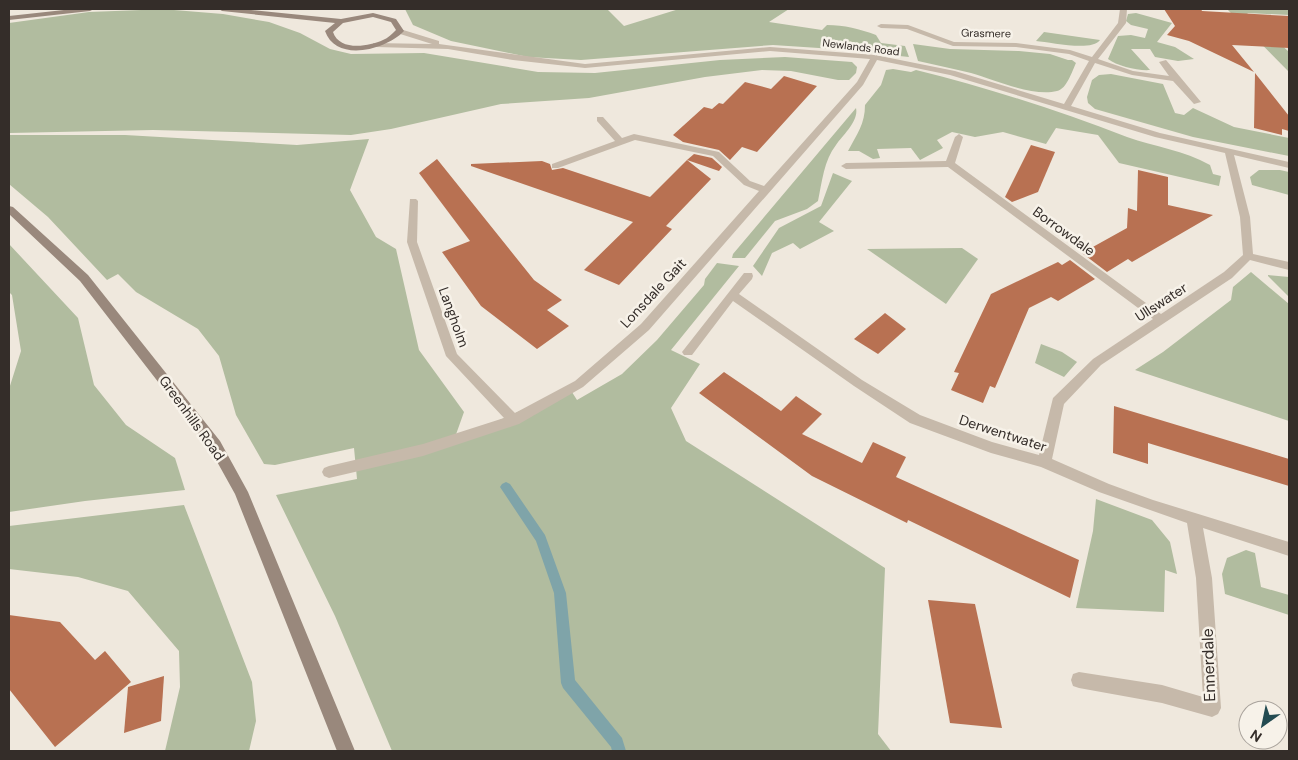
<svg xmlns="http://www.w3.org/2000/svg" width="1298" height="760" font-family="'DM Sans',sans-serif">
	<style>
		.green { fill: #b1bc9f }
		.lines { fill: none; stroke-linecap: round; stroke-linejoin: round }
		.stream { fill: #7fa4a9; fill-rule: evenodd }
		.building { fill: #b87152 }
		.street { fill: #c6b9aa; fill-rule: evenodd }
		.secondary { fill: #99887c; fill-rule: evenodd }
		.labels { text-anchor: middle; stroke-width: 5; stroke-linejoin: round; paint-order: stroke }
		.far-street-label { font-size: 11px; fill: #342d29; stroke: #f7f2e9 }
		.street-label { font-size: 14px; fill: #342d29; stroke: #f7f2e9 }
		.near-street-label { font-size: 16px; fill: #342d29; stroke: #f7f2e9 }
	</style>
	<rect width="100%" height="100%" fill="#efe8dd"/>
	<!-- green -->
	<g class="green">
		<path d="M405,9H607L624,26L679,9H789L769,22L822,30L827,25C844,25 860,29 876,35L881,43L905,46L909,57L834,49L773,45L581,60L528,57L451,41L413,25Z"/>
		<polygon points="1227,9 1289,9 1289,15 1247,13 1289,52 1289,72"/>
		<polygon points="141,10 174,10 223,14 269,22 300,33 330,49 351,54 424,53 538,72 595,73 720,60 785,57 852,62 857,67 856,73 849,80 838,80 791,71 762,70 705,77 589,98 501,104 391,129 351,135 153,130 9,133 9,23 89,12"/>
		<path d="M1136,13L1172,23L1157,42L1175,47L1194,59L1178,61L1155,57L1150,49H1131L1150,70C1138,71 1117,66 1108,59L1118,36L1131,35L1145,38L1148,29L1131,25L1126,21L1128,14Z"/>
		<path d="M1044,32L1100,40C1092,52 1050,42 1036,41Z"/>
		<path d="M913,44L950,49L1019,51L1050,54L1068,60H1072L1076,63C1072,71 1067,89 1057,91C1033,97 995,80 971,73C954,69 936,65 918,61Z"/>
		<path d="M893,69L911,72L916,70C988,88 1058,110 1127,137C1155,147 1184,150 1210,165L1213,174L1221,176L1219,186L1119,163L1098,135L1056,128L1046,144L1003,132L975,137L952,132L937,140L943,148L920,160L911,148L877,149L880,158L873,159L859,151H848C857,134 865,124 865,105L881,85L886,70Z"/>
		<polygon points="1111,74 1163,84 1175,113 1184,115 1193,108 1234,127 1289,138 1289,156 1193,137 1095,109 1088,103 1087,97 1092,80 1099,75"/>
		<path d="M856,108C859,121 843,135 836,145C824,160 822,182 818,201L807,209L775,221L745,258H732L733,254Z"/>
		<polygon points="9,135 125,135 297,145 369,139 350,190 376,237 396,249 419,350 464,412 454,440 570,389 577,400 622,374 657,340 704,285 705,279 717,263 739,266 671,350 700,364 671,408 686,441 885,568 878,734 891,751 392,751 335,616 276,495 357,479 354,448 275,465 264,464 236,415 219,356 198,329 136,292 118,274 107,280 48,217 9,184"/>
		<polygon points="1259,170 1280,170 1289,172 1289,195 1252,185 1250,177"/>
		<polygon points="833,173 852,181 819,222 834,231 800,249 793,243 772,253 762,276 753,266 779,228 821,206"/>
		<polygon points="9,244 78,318 94,385 126,425 175,458 185,490 85,501 9,512 9,389 21,351 12,295 9,292"/>
		<polygon points="962,248 978,259 946,304 867,249"/>
		<polygon points="1251,272 1289,304 1289,421 1135,370 1163,352 1231,300 1233,287"/>
		<polygon points="1268,275 1289,277 1289,297 1268,276"/>
		<polygon points="1041,344 1062,352 1077,362 1064,377 1035,363"/>
		<polygon points="1096,499 1152,520 1170,542 1177,574 1165,570 1164,612 1076,608 1093,531"/>
		<polygon points="184,505 252,682 256,721 249,751 165,751 180,687 179,651 128,591 78,577 9,569 9,526"/>
		<polygon points="1246,550 1255,553 1261,587 1289,595 1289,615 1225,594 1222,574 1227,558"/>
	</g>
	<g class="lines">
		<!-- stream -->
		<polygon class="stream" points="506,482 510,484 545,535 566,593 575,680 622,738 626,751 612,751 611,747 563,688 561,683 554,593 536,541 500,487 502,484"/>
	</g>
	<!-- building -->
	<g class="building">
		<polygon points="1164,9 1201,9 1202,11 1289,16 1289,48 1232,45 1254,72 1189,41 1167,35 1175,26"/>
		<polygon points="1255,73 1289,116 1289,131 1282,129 1282,135 1254,128"/>
		<polygon points="784,76 817,86 757,152 742,147 730,160 719,150 683,142 673,135 704,107 712,109 719,103 723,104 745,82 771,89"/>
		<polygon points="1031,145 1055,152 1038,192 1012,202 1005,197"/>
		<polygon points="694,154 712,158 722,167 719,171 687,160"/>
		<polygon points="437,159 534,280 562,300 547,310 569,326 537,349 481,306 442,252 470,241 419,173"/>
		<polygon points="687,160 711,179 666,226 672,229 619,285 584,270 633,222 471,166 471,164 542,161 550,164 552,170 563,168 650,197"/>
		<polygon points="1138,170 1168,177 1168,205 1213,215 1132,262 1128,259 1107,272 1082,253 1127,228 1128,208 1137,211"/>
		<polygon points="1070,260 1095,279 1058,301 1051,297 1029,308 995,388 990,386 983,403 951,390 959,373 954,372 991,294 1058,262 1062,265"/>
		<polygon points="885,313 906,329 878,354 854,339"/>
		<polygon points="724,372 781,411 796,396 822,414 802,434 862,463 873,442 906,457 896,477 1079,560 1070,598 908,520 907,523 812,476 699,393"/>
		<polygon points="1114,406 1289,459 1289,486 1148,443 1148,464 1113,453"/>
		<polygon points="928,600 975,604 1002,728 950,723"/>
		<polygon points="9,615 60,622 95,660 105,651 131,682 55,747 9,689"/>
		<polygon points="164,676 161,721 124,733 128,687"/>
	</g>
	<g class="lines">
		<!-- street -->
		<polygon class="street" points="1120,9 1127,9 1126,23 1098,59 1133,71 1169,76 1159,62 1166,60 1201,102 1194,104 1173,81 1132,75 1095,63 1071,106 1160,133 1289,162 1289,168 1234,155 1250,217 1253,254 1289,262 1289,270 1250,260 1232,278 1101,365 1064,404 1052,459 1109,484 1153,500 1289,542 1289,556 1203,528 1212,578 1221,708 1218,714 1212,717 1162,703 1079,688 1073,686 1071,680 1073,674 1079,672 1162,685 1203,697 1196,578 1187,523 1099,492 1041,467 991,453 910,423 854,386 733,301 692,355 684,355 682,352 744,273 752,273 753,276 752,279 739,294 862,380 920,415 992,442 1039,455 1053,398 1093,359 1153,319 948,167 846,169 841,166 846,163 946,161 955,137 959,134 963,137 955,163 1161,314 1224,272 1243,255 1240,217 1225,153 1155,137 950,75 877,60 863,85 649,330 583,387 519,424 423,456 329,478 324,476 322,472 324,468 329,466 423,444 504,418 446,356 407,242 410,199 416,199 418,201 417,242 457,354 515,413 575,381 641,324 759,191 744,185 713,156 635,140 558,168 552,168 552,164 615,141 597,121 597,117 603,117 622,138 634,134 719,152 750,181 764,186 857,82 870,59 770,51 585,68 513,60 448,49 376,47 373,47 373,43 432,44 397,33 397,29 400,29 439,41 439,44 585,64 770,47 875,55 955,71 1064,104 1089,61 1069,54 1016,47 953,46 907,29 881,28 877,26 881,24 908,25 954,42 1016,43 1070,50 1092,57 1118,23"/>
		<!-- secondary -->
		<g class="secondary">
			<polygon points="73,9 94,9 90,11 9,20 9,16"/>
			<path d="M219,9H241L341,19L373,13L396,19L404,31C386,50 336,63 325,31L335,23L222,11ZM373,17L391,22L396,30C392,34 388,38 383,40C368,47 339,51 333,32L343,23Z"/>
			<polygon points="9,206 13,207 88,275 220,441 248,492 355,751 337,751 235,494 210,449 80,281 9,214"/>
		</g>
	</g>
	<g class="labels">
		<!-- far-street labels -->
		<g class="far-street-label">
			<text transform="translate(986 33) rotate(1)" y="4">Grasmere</text>
			<text transform="translate(861 47) rotate(7)" y="4">Newlands Road</text>
		</g>
		<!-- street labels -->
		<g class="street-label">
			<text transform="translate(1064 231) rotate(36)" y="5">Borrowdale</text>
			<text transform="translate(653 293) rotate(-47)" y="5">Lonsdale Gait</text>
			<text transform="translate(1161 302) rotate(-33)" y="5">Ullswater</text>
			<text transform="translate(454 317) rotate(70)" y="5">Langholm</text>
			<text transform="translate(192 418) rotate(54)" y="5">Greenhills Road</text>
			<text transform="translate(1003 433) rotate(18)" y="5">Derwentwater</text>
		</g>
		<!-- near-street labels -->
		<g class="near-street-label">
			<text transform="translate(1208 665) rotate(-92)" y="6">Ennerdale</text>
		</g>
	</g>
	<!-- border -->
	<rect width="1298" height="760" fill="none" stroke="#342d29" stroke-width="20"/>
	<!-- north arrow -->
	<g transform="translate(1263 725) rotate(213)"><circle r="24" fill="#f7f2e9" stroke="#a9a39c"/>
	<path d="M0-4L9 19L0 12L-9 19Z" fill="#234b51"/>
	<text y="-8" font-size="14" font-weight="bold" text-anchor="middle" fill="#342d29">N</text>
	</g>
</svg>
